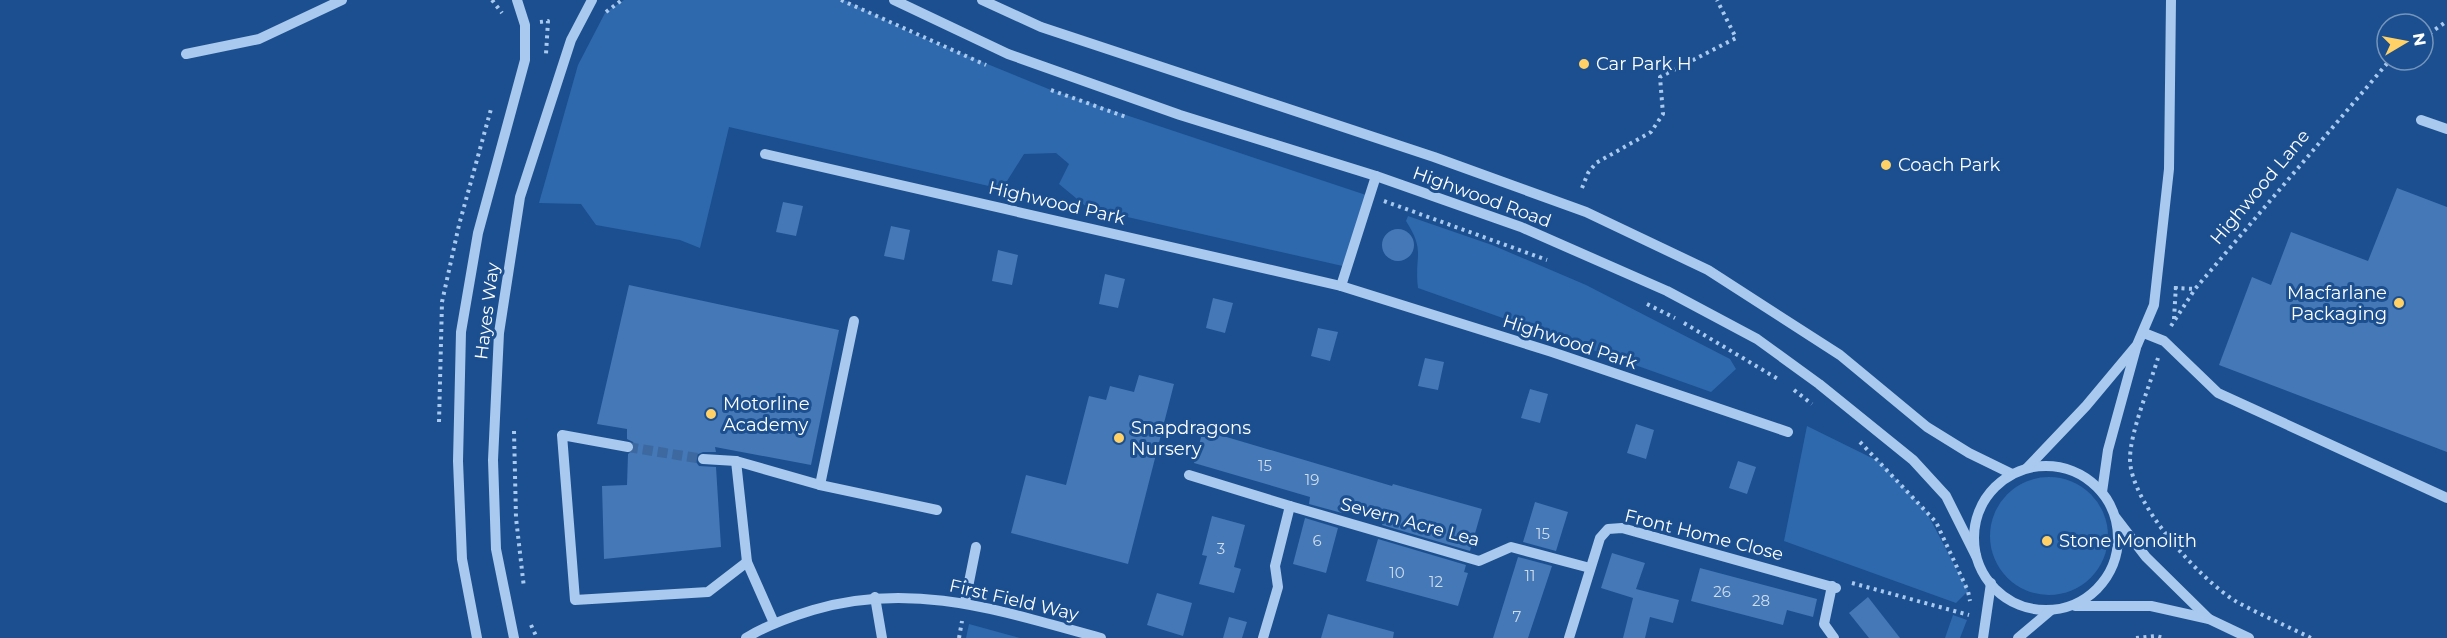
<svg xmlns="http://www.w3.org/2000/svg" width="2447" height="638" font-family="Montserrat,sans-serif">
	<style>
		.green { fill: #2e69ad }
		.building { fill: #4478b7 }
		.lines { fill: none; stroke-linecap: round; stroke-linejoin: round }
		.minor-tunnel { stroke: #3d69a0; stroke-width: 10; stroke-dasharray: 10 5; stroke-linecap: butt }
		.path { stroke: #a9c9ee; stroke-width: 4; stroke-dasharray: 3 4.5; stroke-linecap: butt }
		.minor { stroke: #a9c9ee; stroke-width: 10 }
		.poi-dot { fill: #ffd166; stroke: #1b4f8f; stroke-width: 2 }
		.labels { text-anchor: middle; stroke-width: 6; stroke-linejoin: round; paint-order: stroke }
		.number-label { font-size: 15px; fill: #d0dded }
		.poi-label { font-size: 18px; fill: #fff; stroke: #1b4f8f; text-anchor: start }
		.street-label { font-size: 18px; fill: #fff; stroke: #1b4f8f }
	</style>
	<rect width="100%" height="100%" fill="#1b4f8f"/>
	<!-- green -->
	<g class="green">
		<polygon points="624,0 844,0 916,35 1051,90 1369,196 1347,267 1088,208 1059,184 1069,164 1056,153 1024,154 1002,189 729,127 700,248 680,240 596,225 581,204 539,203 578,65 605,13"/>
		<path d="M1408,216L1492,245L1586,285L1730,359L1736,369L1711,392L1418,288C1414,255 1426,252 1406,221Z"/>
		<polygon points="1807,426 1880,462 1926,511 1968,591 1956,603 1784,541"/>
		<circle cx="2049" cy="536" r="59"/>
		<polygon points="1953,615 1967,620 1960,638 1945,638"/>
		<polygon points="969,624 1020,638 966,638"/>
	</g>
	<!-- building -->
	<g class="building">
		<polygon points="2397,188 2447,207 2447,452 2219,365 2252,277 2271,285 2291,232 2368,261"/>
		<polygon points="783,202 803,206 796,236 776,232"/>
		<polygon points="891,226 910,230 904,260 884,256"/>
		<circle cx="1398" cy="245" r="16"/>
		<polygon points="998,250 1018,255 1012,285 992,281"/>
		<polygon points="1105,274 1125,279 1118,308 1099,304"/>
		<polygon points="629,285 839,330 811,465 715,447 716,452 703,452 696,455 696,462 699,466 716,467 721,547 604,559 602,486 627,485 628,454 635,448 633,442 627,439 627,429 597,424"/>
		<polygon points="1213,298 1233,303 1225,333 1206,328"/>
		<polygon points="1318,328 1338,332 1330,361 1311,356"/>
		<polygon points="1425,358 1444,362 1438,390 1418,386"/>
		<polygon points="1139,375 1174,384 1128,564 1011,533 1026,475 1066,485 1089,396 1106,400 1110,386 1134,392"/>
		<polygon points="1530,389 1548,394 1540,423 1521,418"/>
		<polygon points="1636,424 1654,430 1646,459 1627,453"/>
		<polygon points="1203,430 1392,486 1393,484 1482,509 1470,551 1382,525 1384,519 1344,507 1342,513 1309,504 1310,497 1194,463"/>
		<polygon points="1738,461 1756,467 1747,494 1729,488"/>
		<polygon points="1535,502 1568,512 1556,551 1523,542"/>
		<polygon points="1212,516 1245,525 1234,567 1241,569 1234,593 1199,584 1207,556 1202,555"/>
		<polygon points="1305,518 1338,528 1326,573 1293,564"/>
		<polygon points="1378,539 1466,565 1464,572 1468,573 1458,606 1366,581"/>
		<polygon points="1612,553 1645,563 1636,589 1679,600 1673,623 1650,617 1645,638 1623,638 1633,598 1601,588"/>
		<polygon points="1518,557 1552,566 1528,638 1493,638"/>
		<polygon points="1700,568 1817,599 1813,617 1787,610 1783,625 1691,601"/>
		<polygon points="1157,593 1192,603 1183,636 1147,625"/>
		<polygon points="1868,597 1900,638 1869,638 1849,613"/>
		<polygon points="1328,614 1394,632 1393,638 1321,638"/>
		<polygon points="1229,617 1247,622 1242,638 1223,638"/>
	</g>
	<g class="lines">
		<!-- minor-tunnel -->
		<polyline class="minor-tunnel" points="628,447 703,459"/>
		<!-- path -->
		<g class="path">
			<polyline points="492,0 502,13"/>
			<polyline points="841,0 986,65"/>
			<polyline points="606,12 622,0"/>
			<polyline points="540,22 548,21 546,54"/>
			<polyline points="2423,38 2447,21"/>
			<polyline points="1051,90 1126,117"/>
			<polyline points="1582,188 1588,173 1596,163 1651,132 1663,114 1660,77 1736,38 1717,0"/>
			<polyline points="1384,201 1547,260"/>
			<polyline points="2174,288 2195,289"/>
			<polyline points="1647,304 1675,318"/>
			<polyline points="2174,319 2176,285"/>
			<polyline points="1684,323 1778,379"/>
			<polyline points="2171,326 2195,289 2390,60"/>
			<path d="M2158,358C2150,385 2130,432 2130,459C2130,503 2200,580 2237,602C2261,615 2287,626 2311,638"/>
			<polyline points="1794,390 1812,404"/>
			<polyline points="439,422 442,302 459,225 491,109"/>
			<polyline points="514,431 516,518 524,588"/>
			<polyline points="1860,442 1936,522 1968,591 1970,601"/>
			<polyline points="1852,583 1969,615"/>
			<polyline points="531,625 537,638"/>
			<polyline points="959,638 962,621"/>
			<polyline points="2136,638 2156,636 2164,638"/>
		</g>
		<!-- minor -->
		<g class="minor">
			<polyline points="894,0 1008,54 1180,115 1376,176 1521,227 1667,291 1757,339 1819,384 1913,460 1946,496 1976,556"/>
			<polyline points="982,0 1041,27 1434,157 1586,212 1708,270 1840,355 1927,427 1969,453 2012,474"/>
			<polyline points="186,54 259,39 342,0"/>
			<polyline points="2421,120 2447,129"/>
			<polyline points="765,154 1341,286 1552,352 1788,432"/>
			<polyline points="1341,286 1376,176"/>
			<polyline points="2144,333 2164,341 2218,393 2447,498"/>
			<polyline points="628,447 562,435 575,600 708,592 747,562"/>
			<polyline points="703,459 736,461 820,485 937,510"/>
			<polyline points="736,461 747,562 774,623"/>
			<circle cx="2046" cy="538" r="72"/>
			<polyline points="2027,468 2086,406 2137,345 2154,305 2169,169 2171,0"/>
			<polyline points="1189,475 1290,506"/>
			<polyline points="820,485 854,321"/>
			<polyline points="2102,492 2108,450 2136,348"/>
			<polyline points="2116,518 2146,557 2209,619"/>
			<polyline points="1832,586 1824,624 1834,638"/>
			<polyline points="875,597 882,638"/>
			<polyline points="965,602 976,547"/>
			<polyline points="2075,606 2151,606 2209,619 2249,638"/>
			<polyline points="477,638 462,559 458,461 461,332 478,233 525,60 525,25 517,0"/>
			<polyline points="514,638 496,549 493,460 499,333 520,197 571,40 592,0"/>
			<path d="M746,638C767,625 790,617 813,610C914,580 1004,612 1101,638"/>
			<polyline points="1263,638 1278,587 1275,566 1290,506 1479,561 1511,547 1590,568"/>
			<polyline points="1569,638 1600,538 1608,529 1622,528 1836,588"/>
			<polyline points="1983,638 1991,583"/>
			<polyline points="2018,638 2050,611"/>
		</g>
	</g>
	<!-- markers -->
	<g class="poi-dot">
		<circle cx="1584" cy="64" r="6"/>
		<circle cx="1886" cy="165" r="6"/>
		<circle cx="2399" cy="303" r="6"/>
		<circle cx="711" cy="414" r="6"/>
		<circle cx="1119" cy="438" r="6"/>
		<circle cx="2047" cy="541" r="6"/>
	</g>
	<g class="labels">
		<!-- number labels -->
		<g class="number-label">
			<text x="1265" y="471">15</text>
			<text x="1312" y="485">19</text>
			<text x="1543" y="539">15</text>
			<text x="1317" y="546">6</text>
			<text x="1221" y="554">3</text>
			<text x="1397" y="578">10</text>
			<text x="1530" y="581">11</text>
			<text x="1436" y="587">12</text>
			<text x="1722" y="597">26</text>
			<text x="1761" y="606">28</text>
			<text x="1517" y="622">7</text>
		</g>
		<!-- poi labels -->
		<g class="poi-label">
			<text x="1596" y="70">Car Park H</text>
			<text x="1898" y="171">Coach Park</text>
			<text x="2387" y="299" text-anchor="end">Macfarlane<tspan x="2387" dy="21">Packaging</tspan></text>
			<text x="723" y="410">Motorline<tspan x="723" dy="21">Academy</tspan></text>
			<text x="1131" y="434">Snapdragons<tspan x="1131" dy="21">Nursery</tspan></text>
			<text x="2059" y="547">Stone Monolith</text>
		</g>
		<!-- street labels -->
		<g class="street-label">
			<text transform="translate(2260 187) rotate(-50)" y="6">Highwood Lane</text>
			<text transform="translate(1482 197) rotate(20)" y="6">Highwood Road</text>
			<text transform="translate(1057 203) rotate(13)" y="6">Highwood Park</text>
			<text transform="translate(487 311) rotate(-83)" y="6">Hayes Way</text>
			<text transform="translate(1570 342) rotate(18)" y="6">Highwood Park</text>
			<text transform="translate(1410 522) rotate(15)" y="6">Severn Acre Lea</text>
			<text transform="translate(1704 535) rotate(14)" y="6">Front Home Close</text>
			<text transform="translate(1014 600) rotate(13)" y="6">First Field Way</text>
		</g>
	</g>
	<!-- north arrow -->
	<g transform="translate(2405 42) rotate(80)"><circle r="28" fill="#1b4f8f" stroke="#7695bc" stroke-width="1.5"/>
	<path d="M0-4.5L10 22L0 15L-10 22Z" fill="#ffd166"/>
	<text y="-9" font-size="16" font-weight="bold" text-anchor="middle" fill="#ffffff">N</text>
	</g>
</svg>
